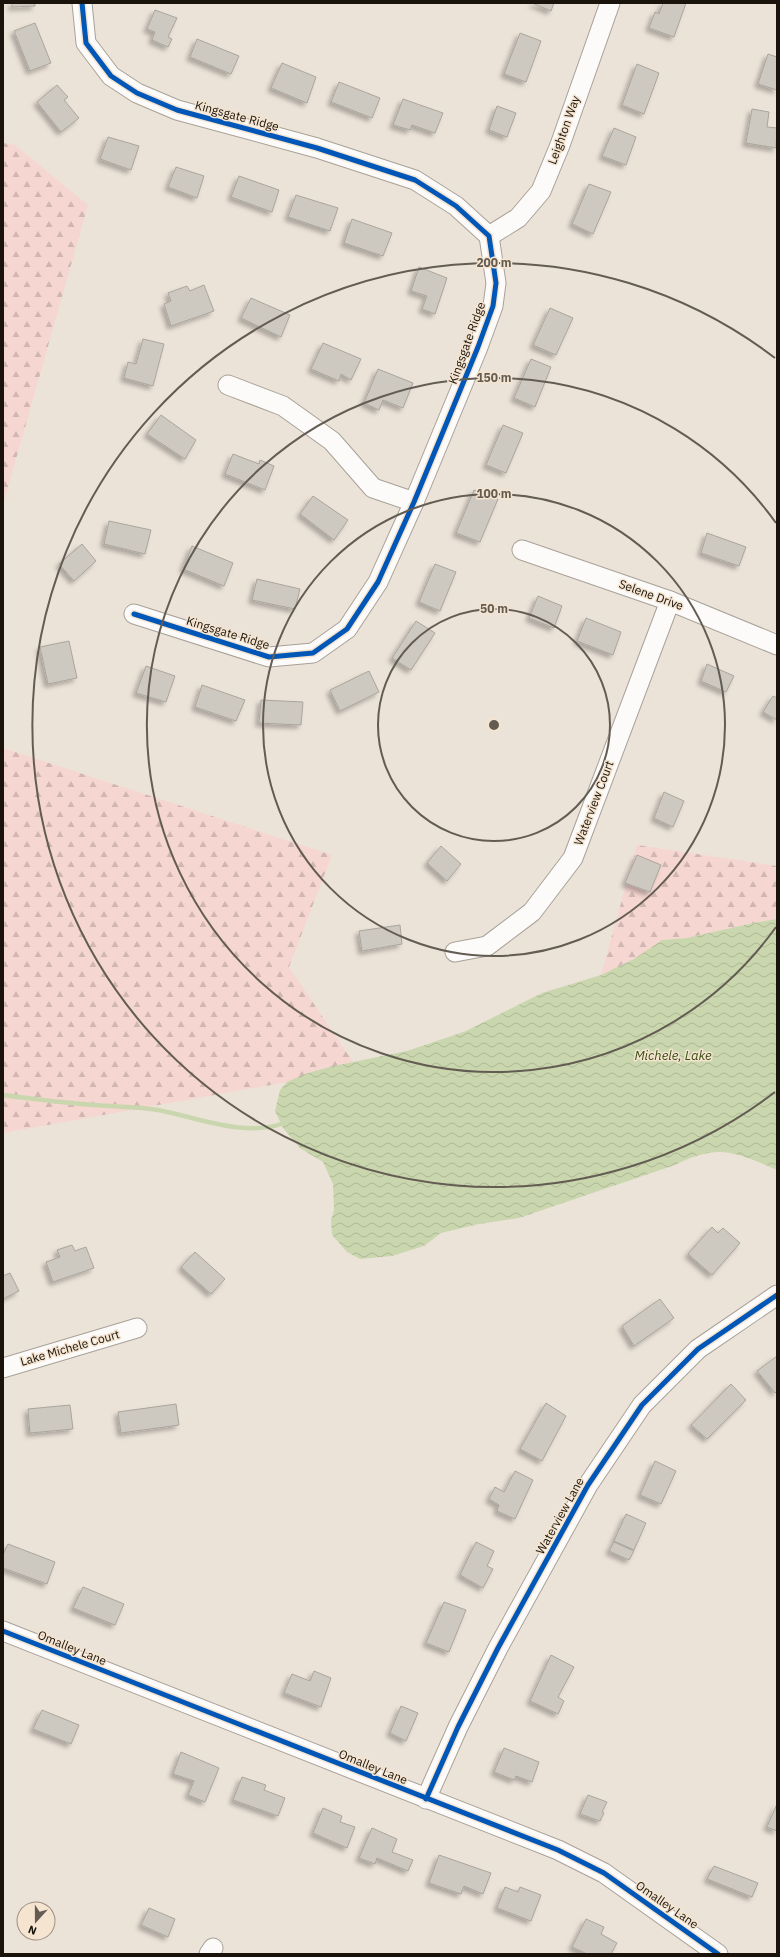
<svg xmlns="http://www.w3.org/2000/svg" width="780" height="1957" font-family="'IBM Plex Sans',sans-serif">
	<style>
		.forest { fill: url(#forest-firs) }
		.water { fill: url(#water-waves) }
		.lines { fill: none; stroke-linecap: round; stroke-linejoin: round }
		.stream { stroke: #cad7ae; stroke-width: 4.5 }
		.building { fill: #cec9c0; stroke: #aaa59c; filter: url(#shadow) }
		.street-casing { stroke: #a8a198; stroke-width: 21 }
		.street { stroke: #fcfbf9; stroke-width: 19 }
		.cycleway-casing { stroke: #f4e4d0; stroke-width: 8 }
		.cycleway { stroke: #0057b8; stroke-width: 5 }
		.ring { fill: none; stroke: #635c53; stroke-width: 2 }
		.labels { text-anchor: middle; stroke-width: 3; stroke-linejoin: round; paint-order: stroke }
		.street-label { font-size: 12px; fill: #19130c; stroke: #f4e4d0 }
		.water-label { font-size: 13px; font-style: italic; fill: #3a4e14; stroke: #f4e4d0 }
		.centre { fill: #635c53; stroke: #f4e4d0; stroke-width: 2 }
		.ring-label { font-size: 12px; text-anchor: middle; font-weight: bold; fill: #635c53; stroke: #f4e4d0; stroke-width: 3; stroke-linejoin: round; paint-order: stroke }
	</style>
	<defs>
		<pattern id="forest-firs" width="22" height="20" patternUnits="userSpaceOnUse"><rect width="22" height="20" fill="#f5d6d0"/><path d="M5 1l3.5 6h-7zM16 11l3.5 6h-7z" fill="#d1b7b1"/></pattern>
		<pattern id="water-waves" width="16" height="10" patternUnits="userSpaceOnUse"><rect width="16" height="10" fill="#cad7ae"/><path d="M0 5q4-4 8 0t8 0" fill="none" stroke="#adb894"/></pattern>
		<filter id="shadow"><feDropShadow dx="-3.5" dy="3.5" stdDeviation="2" flood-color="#0004"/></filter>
	</defs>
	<rect width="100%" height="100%" fill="#ece3d8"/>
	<!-- forest -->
	<g class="forest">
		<polygon points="3,143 15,145 88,205 3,505"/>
		<polygon points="3,748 332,855 289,967 353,1062 287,1082 3,1133"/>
		<polygon points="637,845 777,866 777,919 753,923 687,938 662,940 634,959 601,975"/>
	</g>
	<!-- water -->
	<path class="water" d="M777,919V1170C762,1163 736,1152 720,1152C705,1152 688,1158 675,1165L519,1218L479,1224L441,1233L424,1246L392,1256L360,1259L347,1252L332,1235L331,1220L334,1210L333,1184L323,1162L300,1148L283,1128L275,1111L280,1090L287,1082L305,1074L329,1067L407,1051L466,1031L542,993L601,975L634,959L662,940L687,938L753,923Z"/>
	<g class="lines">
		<!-- stream -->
		<path class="stream" d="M3,1095C33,1099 64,1103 94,1105C115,1107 138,1106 158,1110C196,1117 244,1137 281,1124"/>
	</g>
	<!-- building -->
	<g class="building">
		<polygon points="12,3 35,3 35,6 12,7"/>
		<polygon points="532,3 554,3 551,11"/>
		<polygon points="663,3 686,3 674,37 649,28 655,12 659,14"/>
		<polygon points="155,10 177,18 168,37 172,39 168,47 152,40 155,32 147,29"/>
		<polygon points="35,23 51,63 30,71 14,31"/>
		<polygon points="520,33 541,41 526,82 504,74"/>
		<polygon points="197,39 239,56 231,74 190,57"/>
		<polygon points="768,54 777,57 777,90 758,84"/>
		<polygon points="282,63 316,77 307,103 271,88"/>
		<polygon points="637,64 659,73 644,114 622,105"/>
		<polygon points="339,82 380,98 372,118 331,102"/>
		<polygon points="57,85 68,97 64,100 79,118 61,132 37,102"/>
		<polygon points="403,99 443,113 435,133 412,125 410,130 393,125"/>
		<polygon points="497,106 516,113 507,137 489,130"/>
		<polygon points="752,109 769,112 767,127 777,128 776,148 746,143"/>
		<polygon points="614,128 636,137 626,165 602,156"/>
		<polygon points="108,137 139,146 131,170 100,159"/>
		<polygon points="176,167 204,176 197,198 168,187"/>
		<polygon points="239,176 279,190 272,212 231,197"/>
		<polygon points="589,184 611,192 593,234 572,224"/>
		<polygon points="296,195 338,208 330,231 288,217"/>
		<polygon points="352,219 392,233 383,256 344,243"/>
		<polygon points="419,267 447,278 435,314 422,309 427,296 411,291"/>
		<polygon points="204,285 214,311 171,326 164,304 171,301 168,293 187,286 190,291"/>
		<polygon points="251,298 290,315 281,337 241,318"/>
		<polygon points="550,308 573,318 556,355 533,345"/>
		<polygon points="143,339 164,344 153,386 124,378 128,362 136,364"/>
		<polygon points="323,343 361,359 351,380 341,374 339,381 311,369"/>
		<polygon points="531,359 551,367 535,407 514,398"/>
		<polygon points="378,369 413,383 403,408 383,400 379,410 364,403"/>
		<polygon points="161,415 196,440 185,459 147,434"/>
		<polygon points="503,425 523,433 506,473 486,465"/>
		<polygon points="233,454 259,464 260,460 274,466 265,490 225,474"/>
		<polygon points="474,490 498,499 480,542 456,533"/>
		<polygon points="313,496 348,520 334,540 300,514"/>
		<polygon points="109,521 151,530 145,554 104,544"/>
		<polygon points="707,533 746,547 739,566 701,553"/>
		<polygon points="82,544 96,561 74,581 59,564"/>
		<polygon points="192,546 233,563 224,586 183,569"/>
		<polygon points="435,564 456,572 440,611 419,602"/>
		<polygon points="257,579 300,589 295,609 252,600"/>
		<polygon points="538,596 562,606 554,628 529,618"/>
		<polygon points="586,618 621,632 613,655 577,641"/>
		<polygon points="416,621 435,633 411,670 392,658"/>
		<polygon points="69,641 77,678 48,684 40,647"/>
		<polygon points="707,664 734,676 726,692 701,681"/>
		<polygon points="146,666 175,676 166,702 136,693"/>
		<polygon points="369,671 379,692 340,711 330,690"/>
		<polygon points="202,685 245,700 236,721 195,707"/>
		<polygon points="773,696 777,698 777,720 763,712"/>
		<polygon points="261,700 303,702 301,725 259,723"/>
		<polygon points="664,792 684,801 673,827 654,818"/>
		<polygon points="441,846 461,864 447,881 427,863"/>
		<polygon points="637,855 661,865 650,892 625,883"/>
		<polygon points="400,925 402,944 362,951 359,931"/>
		<polygon points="712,1227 718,1233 723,1228 740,1243 712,1275 688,1254"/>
		<polygon points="72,1245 75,1251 86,1247 94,1268 53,1282 46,1262 60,1257 57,1250"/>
		<polygon points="195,1252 225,1279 211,1294 181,1267"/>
		<polygon points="10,1273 19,1291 3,1299 3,1276"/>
		<polygon points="660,1299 674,1318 634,1346 622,1326"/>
		<polygon points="777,1356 777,1391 775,1393 757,1371"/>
		<polygon points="731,1384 746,1400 707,1439 691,1425"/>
		<polygon points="546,1403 566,1416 542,1461 520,1449"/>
		<polygon points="176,1404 179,1425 121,1433 118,1412"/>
		<polygon points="70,1405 73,1429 30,1433 28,1409"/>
		<polygon points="655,1461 676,1471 661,1504 640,1495"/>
		<polygon points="515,1471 533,1480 515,1519 497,1511 499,1505 489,1499 495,1487 504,1492"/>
		<polygon points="626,1514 646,1523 634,1550 614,1541"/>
		<polygon points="476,1542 494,1551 487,1566 493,1569 483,1588 460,1575"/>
		<polygon points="614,1542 634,1551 629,1560 609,1551"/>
		<polygon points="8,1544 55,1562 47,1584 3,1568 3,1555"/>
		<polygon points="83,1587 124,1604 115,1625 73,1608"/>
		<polygon points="444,1602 466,1610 449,1652 426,1643"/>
		<polygon points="551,1655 574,1667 558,1697 564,1701 558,1714 530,1701"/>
		<polygon points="314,1671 331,1678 321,1707 284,1693 292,1674 310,1681"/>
		<polygon points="401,1706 418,1713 406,1741 390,1733"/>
		<polygon points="42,1710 79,1725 71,1744 33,1729"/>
		<polygon points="504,1748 539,1762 532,1782 516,1776 514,1780 494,1772"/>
		<polygon points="181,1752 219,1768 205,1802 188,1795 194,1781 173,1774"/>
		<polygon points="242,1777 266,1785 264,1790 285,1798 278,1816 233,1800"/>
		<polygon points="588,1795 607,1802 602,1812 604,1813 600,1821 580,1814"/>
		<polygon points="777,1804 777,1831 767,1827"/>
		<polygon points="323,1808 342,1816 340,1822 355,1827 347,1848 313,1833"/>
		<polygon points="372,1828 397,1839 392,1852 413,1860 408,1871 377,1858 375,1864 359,1858"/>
		<polygon points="439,1855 491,1873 483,1894 464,1886 461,1894 429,1883"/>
		<polygon points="714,1866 758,1883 752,1897 707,1879"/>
		<polygon points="505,1887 518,1892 520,1887 541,1895 531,1921 497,1908"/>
		<polygon points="149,1908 175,1919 168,1937 141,1925"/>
		<polygon points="586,1919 604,1927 601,1934 617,1943 611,1954 587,1954 572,1947"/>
	</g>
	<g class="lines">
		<!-- street casing -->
		<g class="street-casing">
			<g id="street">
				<polyline points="82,3 86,43 111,76 137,93 177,110 317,148 415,180 456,206 489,236 496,283 493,306 478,347 414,502 378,582 347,629 313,653 269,657 134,614"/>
				<polyline points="489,236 518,218 541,191 560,145 610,3"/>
				<polyline points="228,385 283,406 332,441 373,488 414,502"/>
				<polyline points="522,550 670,601 777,645"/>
				<polyline points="455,952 487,946 532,912 573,858 670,601"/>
				<polyline points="3,1368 137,1328"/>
				<polyline points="3,1631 558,1850 604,1873 718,1954"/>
				<polyline points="426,1799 458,1727 498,1648 588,1485 642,1405 698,1349 777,1295"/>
				<polyline points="209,1954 213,1948"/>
			</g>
		</g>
		<!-- street -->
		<use href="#street" class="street"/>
		<!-- cycleway casing -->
		<g class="cycleway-casing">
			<g id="cycleway">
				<polyline points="82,3 86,43 111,76 137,93 177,110 317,148 415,180 456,206 489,236 496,283 493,306 478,347 414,502 378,582 347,629 313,653 269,657 134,614"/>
				<polyline points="3,1631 558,1850 604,1873 718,1954"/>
				<polyline points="426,1799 458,1727 498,1648 588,1485 642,1405 698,1349 777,1295"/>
			</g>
		</g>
		<!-- cycleway -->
		<use href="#cycleway" class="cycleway"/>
	</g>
	<!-- distance rings -->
	<g class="ring">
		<circle cx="494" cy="725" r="116"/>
		<circle cx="494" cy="725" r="231"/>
		<path d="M776 927A347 347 0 1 1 776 523"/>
		<path d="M775 1092A462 462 0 1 1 775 358"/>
	</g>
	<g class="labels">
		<!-- street labels -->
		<g class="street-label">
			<text transform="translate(237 116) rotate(15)" y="4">Kingsgate Ridge</text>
			<text transform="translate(564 130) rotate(-70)" y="4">Leighton Way</text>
			<text transform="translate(467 343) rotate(-70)" y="4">Kingsgate Ridge</text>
			<text transform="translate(651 595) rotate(20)" y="4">Selene Drive</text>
			<text transform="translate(228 633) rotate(17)" y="4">Kingsgate Ridge</text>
			<text transform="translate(594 803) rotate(-69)" y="4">Waterview Court</text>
			<text transform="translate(70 1348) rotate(-16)" y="4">Lake Michele Court</text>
			<text transform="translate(560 1516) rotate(-61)" y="4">Waterview Lane</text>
			<text transform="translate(72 1648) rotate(22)" y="4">Omalley Lane</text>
			<text transform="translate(373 1767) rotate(22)" y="4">Omalley Lane</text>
			<text transform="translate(667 1905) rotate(35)" y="4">Omalley Lane</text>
		</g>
		<!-- water labels -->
		<g class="water-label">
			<text x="673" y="1060">Michele, Lake</text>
		</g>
	</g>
	<circle cx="494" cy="725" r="6" class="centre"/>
	<g class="ring-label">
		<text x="494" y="267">200 m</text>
		<text x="494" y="382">150 m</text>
		<text x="494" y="498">100 m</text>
		<text x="494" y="613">50 m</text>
	</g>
	<!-- border -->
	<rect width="780" height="1957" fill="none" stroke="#19130c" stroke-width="8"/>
	<!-- north arrow -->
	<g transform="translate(36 1921) rotate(201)"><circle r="19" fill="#f4e4d0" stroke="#9c9082"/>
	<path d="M0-3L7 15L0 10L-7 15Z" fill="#635c53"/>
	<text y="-6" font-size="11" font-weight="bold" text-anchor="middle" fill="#19130c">N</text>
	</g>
</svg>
